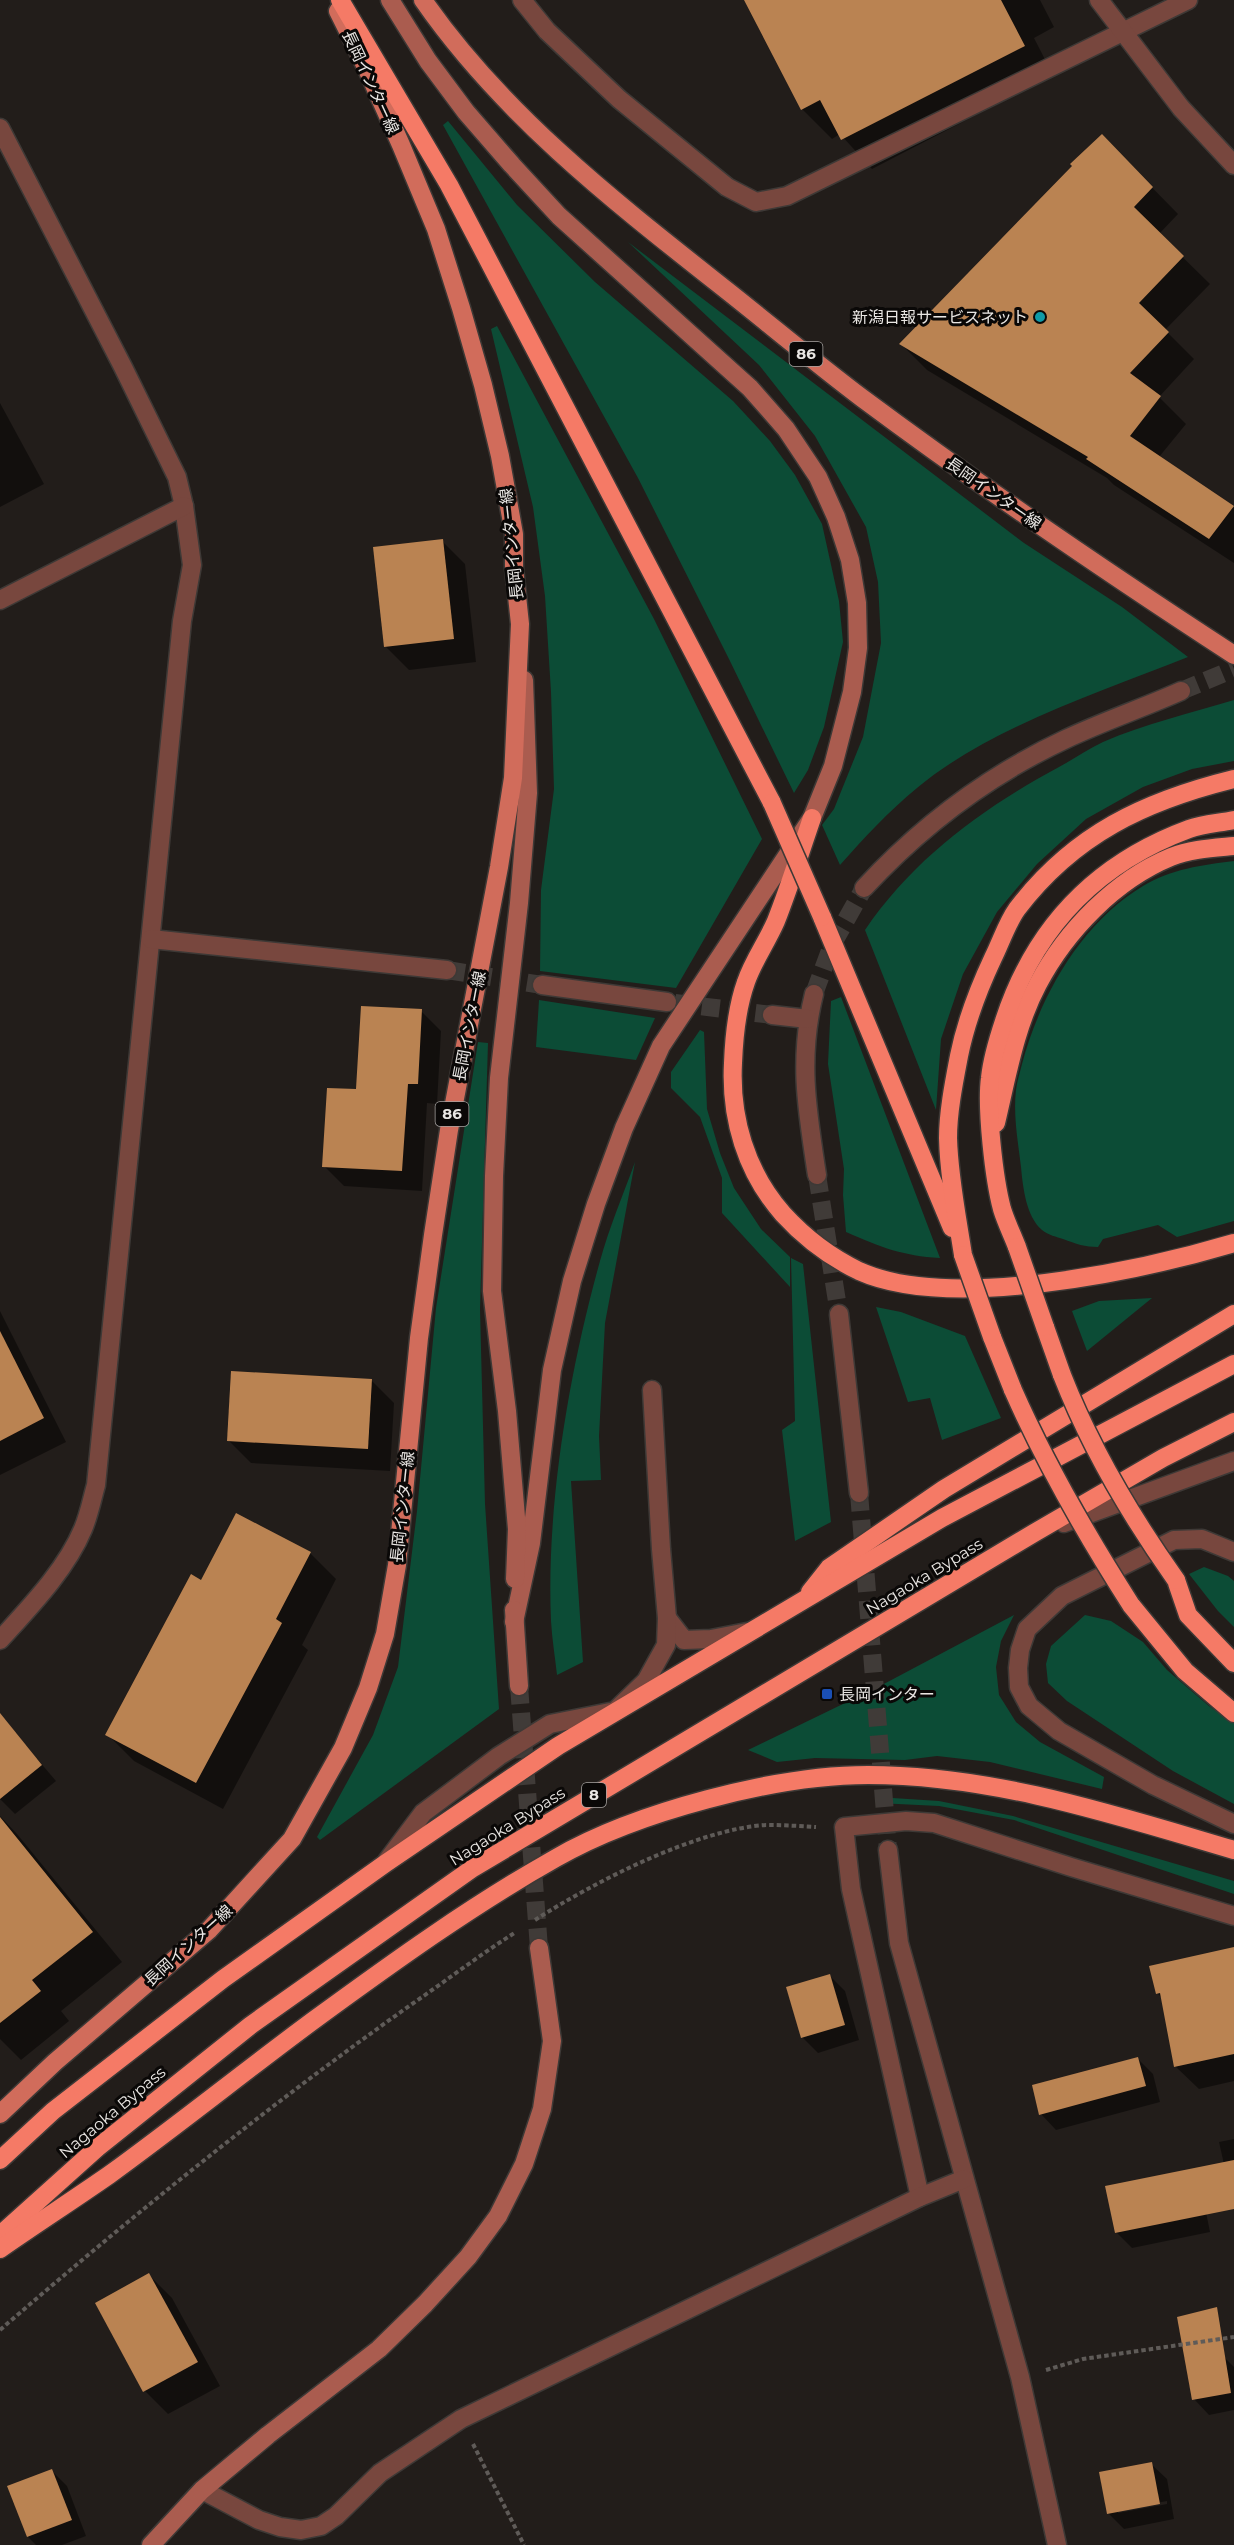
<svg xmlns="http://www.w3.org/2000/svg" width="1234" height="2545" font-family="Montserrat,'Noto Sans JP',sans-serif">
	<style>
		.green { fill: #0c4c36 }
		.shadow { fill: #0007; fill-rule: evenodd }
		.building { fill: #ba8352 }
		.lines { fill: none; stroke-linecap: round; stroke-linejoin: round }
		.street-tunnel { stroke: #403b38; stroke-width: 18; stroke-dasharray: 18 9; stroke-linecap: butt }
		.secondary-tunnel { stroke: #403b38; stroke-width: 18; stroke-dasharray: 18 9; stroke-linecap: butt }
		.lane-casing { stroke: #3e3936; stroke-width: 21 }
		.street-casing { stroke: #3e3936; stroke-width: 21 }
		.secondary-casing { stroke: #3e3936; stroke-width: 21 }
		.primary-casing { stroke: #3e3936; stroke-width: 21 }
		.highway-casing { stroke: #3e3936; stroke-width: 21 }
		.path { stroke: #5f5b58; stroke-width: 4; stroke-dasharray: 4.5 3; stroke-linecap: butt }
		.lane { stroke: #78473e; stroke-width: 18 }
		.street { stroke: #78473e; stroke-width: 18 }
		.secondary { stroke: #aa5c4f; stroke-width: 18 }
		.primary { stroke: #d16c5b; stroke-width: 18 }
		.highway { stroke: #f57a66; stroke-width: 18 }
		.highway-bridge-casing { stroke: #3e3936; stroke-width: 21; stroke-linecap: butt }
		.highway-bridge { stroke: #f57a66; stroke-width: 18 }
		.culture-dot { fill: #0f9aa8; stroke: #0a0807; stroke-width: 2 }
		.transit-dot { fill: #1a4fb4; stroke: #0a0807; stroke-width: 2 }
		.labels { text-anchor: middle; stroke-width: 6; stroke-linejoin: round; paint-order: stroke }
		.shield { fill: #0a0807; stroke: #a6a3a1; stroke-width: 1.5 }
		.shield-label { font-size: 15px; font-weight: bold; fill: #e9e6e3 }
		.street-label { font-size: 16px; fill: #e9e6e3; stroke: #0a0807 }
		.poi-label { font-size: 16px; fill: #e9e6e3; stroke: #0a0807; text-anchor: end }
	</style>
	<rect width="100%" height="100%" fill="#221d1a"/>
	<!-- green -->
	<g class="green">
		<polygon points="448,121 517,205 595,282 733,401 770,441 795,475 822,524 839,601 843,642 824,727 808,770 794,793 729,659 638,478 443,125"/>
		<path d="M628,242L1024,543L1122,607L1188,657C1101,692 990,727 917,788C889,811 864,838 840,865L822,825L834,809L863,737L881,643L878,582L866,527L815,436L759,365Z"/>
		<polygon points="497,326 654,619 762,839 676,988 540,971 541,890 554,789 551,692 545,596 533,507 491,329"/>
		<path d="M1234,700V761L1192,769L1143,787L1086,819L1037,864L997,912L963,974L941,1039L936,1110L865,930C914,858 983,808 1059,767C1074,759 1088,749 1103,742C1144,724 1191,713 1234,700Z"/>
		<path d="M1234,861V1221L1177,1237L1158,1225L1103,1239L1098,1247C1085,1247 1076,1244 1063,1239C1057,1237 1048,1235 1042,1230C1026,1216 1023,1188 1021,1167C1018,1142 1013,1115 1016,1090C1017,1081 1020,1072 1022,1064C1040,996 1081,923 1143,886C1171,869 1202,865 1234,861Z"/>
		<path d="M841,997L940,1258C903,1256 880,1247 846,1232L843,1195L844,1169L828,1064L831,1001Z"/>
		<polygon points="539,1000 655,1018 636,1060 536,1047"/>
		<polygon points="700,1030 704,1032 707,1109 720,1153 734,1188 761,1229 790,1257 790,1287 722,1213 722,1178 700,1117 671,1088 671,1072"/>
		<polygon points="478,1042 488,1043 480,1309 485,1504 499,1709 320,1840 317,1837 373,1735 398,1667 417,1511 436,1308"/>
		<path d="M635,1162L605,1323L599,1436L601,1480L571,1481L583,1662L557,1675C555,1657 552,1639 551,1621C546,1506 569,1372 600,1261C609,1228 623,1195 635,1162Z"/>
		<polygon points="791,1258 803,1264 831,1522 795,1541 782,1430 795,1421"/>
		<polygon points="1152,1298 1087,1351 1072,1311 1099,1301"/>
		<polygon points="876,1307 901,1312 965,1336 1001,1418 942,1440 930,1398 908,1402"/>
		<polygon points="1204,1567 1228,1576 1234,1581 1234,1627 1218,1611 1189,1574"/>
		<polygon points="1014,1615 1001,1641 996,1667 999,1695 1016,1722 1040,1742 1104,1777 1102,1789 990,1762 937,1756 905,1760 815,1758 777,1762 748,1750 880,1686"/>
		<polygon points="1085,1615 1111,1621 1143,1642 1167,1670 1209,1706 1234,1723 1234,1804 1173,1771 1067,1701 1048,1683 1046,1664 1051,1646"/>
		<polygon points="877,1797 939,1801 1013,1816 1234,1881 1234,1894 1014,1820 939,1806 877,1803"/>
	</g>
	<!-- shadow -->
	<g class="shadow">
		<polygon points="745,0 1040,0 1054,27 1034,38 1053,75 872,169 840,134 832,139 802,109"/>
		<polygon points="1128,163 1178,214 1159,234 1210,284 1165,330 1194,359 1159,397 1186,424 1159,457 1234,508 1234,563 1114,485 1107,478 927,370 901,344"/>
		<polygon points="0,403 44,484 0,507"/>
		<polygon points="442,541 465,564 476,662 409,670 386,647"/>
		<polygon points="421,1011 441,1031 437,1104 427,1103 422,1191 344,1186 324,1166 357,1091"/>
		<polygon points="0,1311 66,1442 0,1475"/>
		<polygon points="371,1380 394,1403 390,1471 251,1463 228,1440"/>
		<polygon points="310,1553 336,1579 302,1645 308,1650 223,1809 134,1761 107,1734 202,1582"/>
		<polygon points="4,1720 56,1781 15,1814 0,1799 0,1723"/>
		<polygon points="0,1816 17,1834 122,1962 61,2011 69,2021 21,2060 0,2039"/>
		<polygon points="1234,1948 1234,2081 1199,2089 1176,2067 1163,1999 1157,1993"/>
		<polygon points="830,1976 845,1991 859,2040 818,2053 802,2037"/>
		<polygon points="1137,2058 1153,2074 1160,2102 1056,2130 1041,2114"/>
		<polygon points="1234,2139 1234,2188 1228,2182 1219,2142"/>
		<polygon points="1201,2187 1210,2232 1132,2248 1116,2232"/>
		<polygon points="149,2275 172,2298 220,2386 168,2414 145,2391 97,2304"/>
		<polygon points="1224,2357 1234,2367 1234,2410 1209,2415 1194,2399"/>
		<path d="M1151,2464L1167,2479L1174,2519L1124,2529L1108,2513ZM1167,2501V2504L1118,2513V2510Z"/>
		<polygon points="52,2471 67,2486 86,2536 62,2545 36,2545 28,2537"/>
	</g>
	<!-- building -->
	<g class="building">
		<polygon points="744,0 1001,0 1025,46 841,140 820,100 801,110"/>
		<polygon points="1102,134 1153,187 1134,207 1184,256 1139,303 1169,332 1130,373 1161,396 1130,436 1234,506 1209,539 1086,459 1088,457 899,344 1072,166 1070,164"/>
		<polygon points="443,539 454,639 384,647 373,547"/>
		<polygon points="361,1006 422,1009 418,1084 408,1084 402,1171 322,1167 327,1088 356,1089"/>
		<polygon points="0,1331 44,1418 0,1441"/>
		<polygon points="231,1371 372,1379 368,1449 227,1441"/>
		<polygon points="236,1513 311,1552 276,1619 282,1623 196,1783 105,1735 191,1574 201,1580"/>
		<polygon points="0,1713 42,1765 0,1799"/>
		<polygon points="0,1817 93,1932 32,1980 41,1991 0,2023"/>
		<polygon points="1234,1947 1234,2054 1174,2067 1160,1993 1156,1994 1149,1966"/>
		<polygon points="830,1974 845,2025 801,2038 786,1987"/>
		<polygon points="1138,2057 1146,2086 1039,2115 1032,2085"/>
		<polygon points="1234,2160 1234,2209 1115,2233 1105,2186"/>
		<polygon points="149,2273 198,2362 143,2392 95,2303"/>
		<polygon points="1217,2307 1231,2393 1192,2400 1177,2317"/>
		<polygon points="1152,2462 1160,2504 1107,2514 1099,2472"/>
		<polygon points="52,2469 72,2520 27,2537 7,2486"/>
	</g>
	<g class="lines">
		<!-- street-tunnel -->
		<g class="street-tunnel">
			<polyline points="1181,691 1234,669"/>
			<polyline points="447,970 542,985"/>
			<polyline points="814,994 832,945 864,888"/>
			<polyline points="675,1003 772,1015"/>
			<polyline points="817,1175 839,1314"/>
			<polyline points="859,1493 888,1850"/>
		</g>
		<!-- secondary-tunnel -->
		<polyline class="secondary-tunnel" points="519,1686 539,1948"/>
		<!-- lane casing -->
		<g class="lane-casing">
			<g id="lane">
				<polyline points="1064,1523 1234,1461"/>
				<polyline points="1234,1552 1202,1539 1174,1540 1062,1596 1027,1629 1020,1650 1018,1668 1019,1687 1029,1706 1059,1731 1153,1785 1234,1824"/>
				<polyline points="667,1618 684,1640 711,1639 747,1632"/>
				<polyline points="387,1861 423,1813 499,1756 550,1724 615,1711 646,1681 666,1645 667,1618 661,1549 652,1390"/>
			</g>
		</g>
		<!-- street casing -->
		<g class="street-casing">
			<g id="street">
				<polyline points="522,0 547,31 619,99 727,187 756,202 787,196 1188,0"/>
				<polyline points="1099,0 1181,108 1234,165"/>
				<path d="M0,128L123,367L177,477L184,506L192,565L182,621L96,1485C92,1499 89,1515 83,1529C66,1570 29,1608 0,1640"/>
				<polyline points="0,600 184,506"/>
				<path d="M864,888C922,825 989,775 1066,739C1104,721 1143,708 1181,691"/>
				<polyline points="151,939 447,970"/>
				<polyline points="542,985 667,1002"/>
				<path d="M814,994C798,1059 807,1110 817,1175"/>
				<polyline points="772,1015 808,1019"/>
				<polyline points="839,1314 859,1493"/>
				<polyline points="888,1850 899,1943 1020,2377 1057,2545"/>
				<polyline points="920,2197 851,1889 844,1827 906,1821 934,1823 1071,1867 1234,1916"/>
				<polyline points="202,2490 259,2520 280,2527 301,2530 321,2526 336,2516 380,2473 461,2419 920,2197 964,2179"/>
			</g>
		</g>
		<!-- secondary casing -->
		<g class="secondary-casing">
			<g id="secondary">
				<polyline points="390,0 428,61 466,112 512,165 559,216 750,388 786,429 818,477 836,517 850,560 857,603 858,648 852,692 833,766 812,818 661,1046 624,1128 596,1204 572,1281 552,1370 531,1543 514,1622"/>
				<polyline points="515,1579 517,1529 507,1411 492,1291 494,1176 499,1078 519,903 528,793 524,680"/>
				<polyline points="514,1610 519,1686"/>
				<polyline points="151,2545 202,2490 268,2435 379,2349 425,2304 468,2257 498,2216 524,2164 542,2109 552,2041 539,1948"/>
			</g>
		</g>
		<!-- primary casing -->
		<g class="primary-casing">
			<g id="primary">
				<path d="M423,0C504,117 620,206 730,293C774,328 817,364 862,398C983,488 1108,573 1234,655"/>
				<polyline points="0,2114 55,2062 209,1930 292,1839 343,1748 368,1688 385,1634 397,1565 419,1338 433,1235 449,1130 499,867 513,778 520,624 514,568 514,534 500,456 483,385 461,308 436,229 401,145 367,69 338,11"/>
			</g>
		</g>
		<!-- highway casing -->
		<g class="highway-casing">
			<g id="highway">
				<polyline points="340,0 449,185 772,803"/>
				<path d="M812,818C800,853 789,888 776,921C767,942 753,961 746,982C737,1007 734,1037 733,1063C730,1118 746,1172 783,1214C804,1237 830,1257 859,1271C950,1312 1140,1271 1234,1243"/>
				<polyline points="822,917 952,1228"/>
				<path d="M996,1123C1007,1077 1015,1027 1038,984C1066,931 1115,880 1171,857C1191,849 1213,848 1234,846"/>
				<path d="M1017,1247C1012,1234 1006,1222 1002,1209C994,1179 986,1108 990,1078C992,1058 998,1039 1004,1021C1035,926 1097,863 1189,829C1203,824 1220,823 1234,820"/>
				<path d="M963,1255C957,1216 949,1177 948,1138C948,1112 954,1082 959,1056C966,1021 978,990 993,958C1001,942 1007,923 1017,909C1074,834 1145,801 1234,779"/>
				<polyline points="1045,1327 1062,1375"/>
				<polyline points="992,1337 1013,1390"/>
				<polyline points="1176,1580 1188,1615 1234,1663"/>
				<polyline points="810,1592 829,1568 944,1489 1234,1314"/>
				<polyline points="1131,1605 1185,1671 1234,1713"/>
				<polyline points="0,2160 53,2111 223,1979 386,1863 558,1746 942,1518 1234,1364"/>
				<polyline points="0,2235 97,2148 251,2025 473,1868 1034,1533 1163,1458 1234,1422"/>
				<path d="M0,2249C36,2224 73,2200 109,2175C178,2125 245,2071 314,2020C392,1963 471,1906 556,1858C636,1812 776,1775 868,1775C994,1775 1115,1815 1234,1850"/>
			</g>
		</g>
		<!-- path -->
		<g class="path">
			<path d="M535,1920C594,1882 697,1829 766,1825C783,1825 800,1826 816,1827"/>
			<path d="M0,2330C133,2215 269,2105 412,2004C447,1980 481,1954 516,1932"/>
			<polyline points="1046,2370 1083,2359 1234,2337"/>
			<polyline points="473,2444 524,2545"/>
		</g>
		<!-- lane -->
		<use href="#lane" class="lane"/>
		<!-- street -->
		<use href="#street" class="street"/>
		<!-- secondary -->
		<use href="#secondary" class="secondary"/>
		<!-- primary -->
		<use href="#primary" class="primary"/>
		<!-- highway -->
		<use href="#highway" class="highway"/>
		<!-- highway-bridge casing -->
		<g class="highway-bridge-casing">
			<g id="highway-bridge">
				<polyline points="772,803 822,917"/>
				<polyline points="1017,1247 1045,1327"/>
				<polyline points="963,1255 992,1337"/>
				<path d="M1062,1375C1091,1449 1130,1515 1176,1580"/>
				<path d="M1013,1390C1046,1465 1087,1536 1131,1605"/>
			</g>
		</g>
		<!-- highway-bridge -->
		<use href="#highway-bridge" class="highway-bridge"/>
	</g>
	<!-- markers -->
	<circle class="culture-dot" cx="1040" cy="317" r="6"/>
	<rect class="transit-dot" x="821" y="1688" width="12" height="12" rx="3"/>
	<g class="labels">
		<!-- shield labels -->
		<g class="shield">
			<rect x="789.5" y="342" width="33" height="24" rx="4.5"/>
			<rect x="435.5" y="1102" width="33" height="24" rx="4.5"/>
			<rect x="582" y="1783" width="24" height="24" rx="4.5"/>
		</g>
		<g class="shield-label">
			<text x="806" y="359">86</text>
			<text x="452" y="1119">86</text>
			<text x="594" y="1800">8</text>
		</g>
		<!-- street labels -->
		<g class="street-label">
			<text transform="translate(371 82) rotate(65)" y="6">長岡インター線</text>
			<text transform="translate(994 493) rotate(35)" y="6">長岡インター線</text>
			<text transform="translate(511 544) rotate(-96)" y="6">長岡インター線</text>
			<text transform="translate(469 1026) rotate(-79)" y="6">長岡インター線</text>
			<text transform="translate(402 1507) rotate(-84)" y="6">長岡インター線</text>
			<text transform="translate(924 1576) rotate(-31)" y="6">Nagaoka Bypass</text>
			<text transform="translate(507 1826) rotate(-32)" y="6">Nagaoka Bypass</text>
			<text transform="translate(188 1945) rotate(-42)" y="6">長岡インター線</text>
			<text transform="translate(112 2112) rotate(-40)" y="6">Nagaoka Bypass</text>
		</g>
		<!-- poi labels -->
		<g class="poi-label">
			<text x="1028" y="323">新潟日報サービスネット</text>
			<text x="839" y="1700" text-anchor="start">長岡インター</text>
		</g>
	</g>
</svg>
